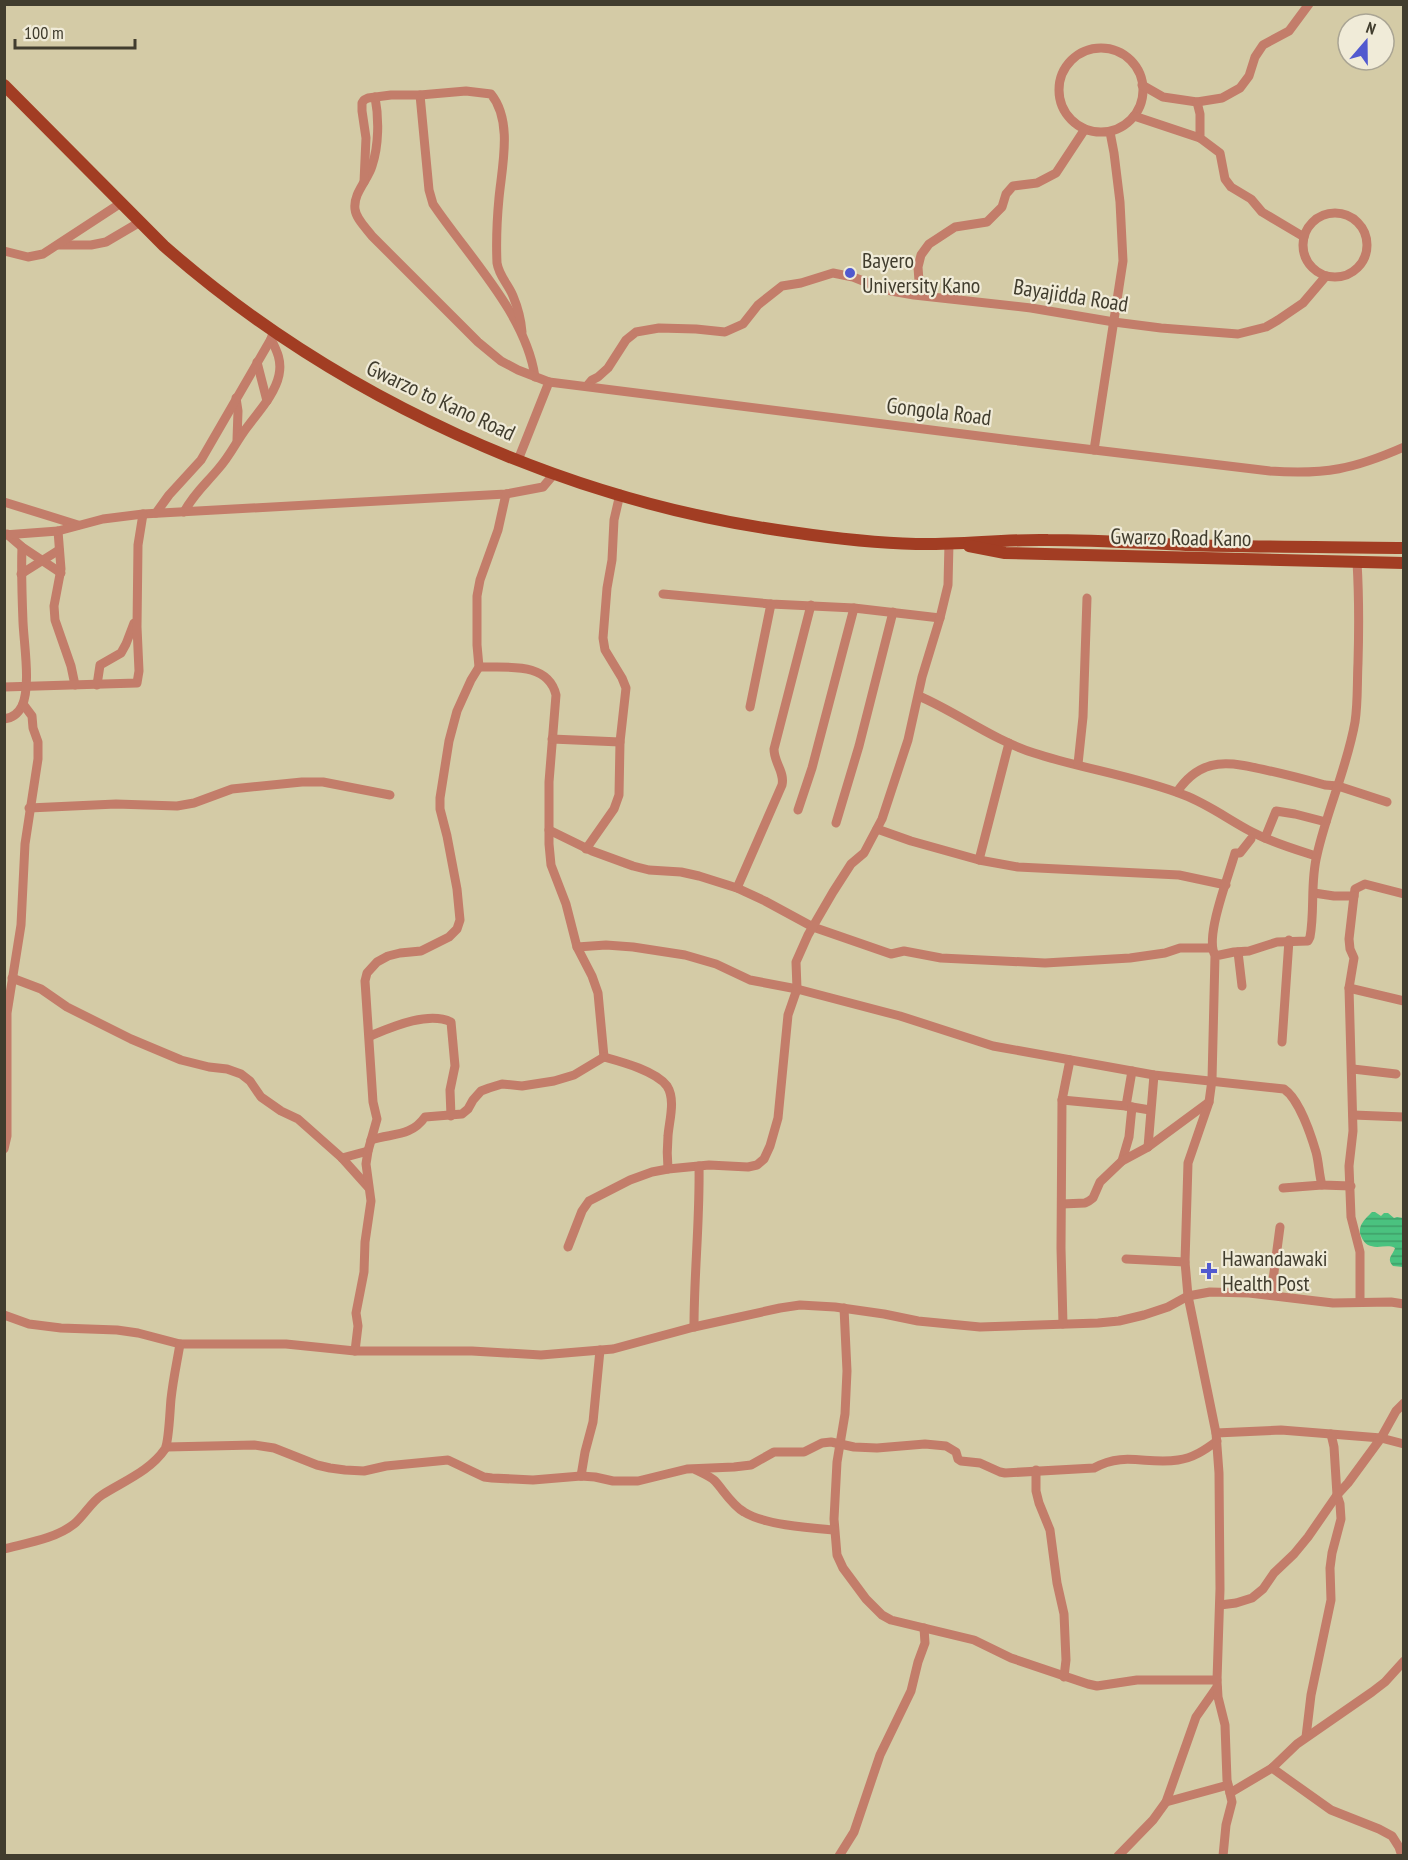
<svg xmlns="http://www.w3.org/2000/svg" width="1408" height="1860" font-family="'PT Sans Narrow',sans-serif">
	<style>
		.water { fill: url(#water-rules) }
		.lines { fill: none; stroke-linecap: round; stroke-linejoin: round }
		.minor { stroke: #c37d6a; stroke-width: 9 }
		.major { stroke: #a23d23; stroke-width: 12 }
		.poi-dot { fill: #5159cf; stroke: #f0ebd8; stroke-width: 2 }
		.labels { text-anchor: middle; stroke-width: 4.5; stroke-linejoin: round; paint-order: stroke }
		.poi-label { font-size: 22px; fill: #413d2e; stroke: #f0ebd8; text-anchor: start }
		.street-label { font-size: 22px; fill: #413d2e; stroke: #f0ebd8 }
	</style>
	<defs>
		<pattern id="water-rules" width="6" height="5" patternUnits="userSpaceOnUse" patternTransform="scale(1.5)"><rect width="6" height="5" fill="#4ac27f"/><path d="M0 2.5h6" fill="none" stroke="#3f9f68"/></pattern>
	</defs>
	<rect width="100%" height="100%" fill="#d4cba6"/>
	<!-- water -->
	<path class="water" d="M1372,1212H1375L1381,1216L1384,1213H1388L1394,1218L1397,1217L1403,1218V1267L1393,1266C1386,1258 1393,1255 1395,1248C1387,1244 1379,1249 1371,1246C1366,1245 1363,1241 1361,1236C1357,1226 1365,1219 1372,1212Z"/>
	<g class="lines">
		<!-- minor -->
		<g class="minor">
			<circle cx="1101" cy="90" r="42"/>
			<polyline points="1142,85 1163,97 1197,102 1222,98 1240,88 1249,76 1255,57 1263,45 1289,31 1309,4"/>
			<path d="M420,95L429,190L433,204C468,256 526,314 535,377"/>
			<path d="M375,97C379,118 379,145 372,166C368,180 353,193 355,209C356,219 366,228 372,236L478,342L501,361L518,370L549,382"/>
			<polyline points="1197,102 1200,114 1200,138 1220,153 1225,179 1231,187 1251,199 1262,212 1304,237"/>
			<polyline points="1134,116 1200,138"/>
			<path d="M364,182L366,138L362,111V103L364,100L368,98L391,95H420L466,91L491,94C513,121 502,166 499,198C497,219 496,241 497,263C499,276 508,284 513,296C518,308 521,319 522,332"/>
			<circle cx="1335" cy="245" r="32"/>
			<polyline points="59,245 91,245 106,242 140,222"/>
			<polyline points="4,251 28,257 43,254 121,203"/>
			<polyline points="920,295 918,267 921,255 929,244 955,227 987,222 1002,207 1006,194 1013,186 1037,183 1056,173 1085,129"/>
			<polyline points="257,362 267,401"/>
			<polyline points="587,386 592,380 598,377 608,368 626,340 636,332 659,328 696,329 725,332 743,324 758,305 782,286 801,283 833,273 853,277 873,285 891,291 914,295 1031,308 1114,322 1161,328 1238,334 1266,327 1278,320 1303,303 1326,276"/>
			<polyline points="236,398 238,411 237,440"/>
			<polyline points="1094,450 1123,261 1120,202 1114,153 1110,132"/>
			<path d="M518,460L549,382L1011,440L1270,471C1325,475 1354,469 1404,447"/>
			<polyline points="4,502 78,525"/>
			<path d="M184,512C195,492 205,485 219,468C230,456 237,440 248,426C259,411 275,394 279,375C282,361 277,351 271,339"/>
			<polyline points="156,513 169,495 201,460 271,339 274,330"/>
			<polyline points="58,531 61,569 54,606 55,620 71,666 75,685"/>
			<polyline points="7,534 22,547 61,573"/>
			<polyline points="4,535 58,531 103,519 143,514 506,494 543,487 554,474"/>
			<polyline points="21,574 59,550"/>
			<polyline points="663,594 771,604 854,608 940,618"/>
			<path d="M479,667C506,668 548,661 556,695L549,782V844L551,865L566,904L577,947L592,976L598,993L604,1057"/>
			<polyline points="97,685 100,665 121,653 126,644 134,623"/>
			<polyline points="4,687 137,683 139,671 137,627 138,545 143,514"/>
			<path d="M919,696C958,713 993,740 1034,753C1083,769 1135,776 1184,795C1208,804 1229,820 1252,832C1273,843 1294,849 1316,856"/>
			<polyline points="750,707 771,604"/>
			<path d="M4,719C13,718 18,714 22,706C31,686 24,645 23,622C22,597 21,572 22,547"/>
			<polyline points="552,739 620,742"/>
			<polyline points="1078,764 1083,717 1087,598"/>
			<path d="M1177,792C1202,755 1231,762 1270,771C1288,775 1307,780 1325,785L1338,786L1387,802"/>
			<polyline points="29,808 116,804 177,806 194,803 232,789 302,782 323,782 390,795"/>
			<polyline points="798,810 812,768 854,608"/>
			<polyline points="836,823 859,746 893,612"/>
			<polyline points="877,829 911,841 979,860 1018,867 1179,875 1226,885"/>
			<polyline points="549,830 592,851 633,866 649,870 681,872 699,876 737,888 765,901 813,927 891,954 904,951 941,958 1045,963 1130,958 1165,953 1180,948 1212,948"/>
			<polyline points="1265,838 1276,811 1295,814 1326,822"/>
			<polyline points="586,849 614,809 619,795 620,742 626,688 622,678 605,650 603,638 607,588 612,560 614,520 620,494"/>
			<polyline points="979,860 1009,743"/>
			<path d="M737,888L782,785C785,772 774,763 774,749L811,605"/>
			<polyline points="1314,893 1334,896 1354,896 1355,889 1365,884 1404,894"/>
			<polyline points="1354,896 1349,939 1350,949 1354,958 1349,988 1353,1131 1349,1166 1351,1217 1360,1252 1360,1302"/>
			<path d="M577,947L606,945L633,947L685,955L716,964L750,980L797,989L900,1016L993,1046L1154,1075L1284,1089C1299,1099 1311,1135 1316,1152C1319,1163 1319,1175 1322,1185L1351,1186"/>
			<polyline points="1238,952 1242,986"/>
			<path d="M1214,953C1206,933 1229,875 1235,853H1240L1251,839"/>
			<polyline points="12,978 41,989 67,1007 131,1039 181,1060 209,1067 227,1069 241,1074 250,1081 261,1097 281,1111 298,1119 342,1158 368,1187"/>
			<polyline points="1349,988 1404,1001"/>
			<path d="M370,1036C392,1027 428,1011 451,1022L455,1066L450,1090L451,1116"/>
			<polyline points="1282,1042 1289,940"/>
			<path d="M604,1057C622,1062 656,1071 667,1086C676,1100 669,1121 668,1136C667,1147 667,1158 668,1169"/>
			<polyline points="1353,1069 1396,1074"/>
			<polyline points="1062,1100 1126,1106 1150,1110"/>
			<polyline points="1126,1106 1132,1071"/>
			<polyline points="1353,1115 1404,1117"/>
			<path d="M371,1140C392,1133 411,1137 425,1117L462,1114L468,1109L473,1100L481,1091L489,1088L502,1084L522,1086L554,1081L574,1075L604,1057"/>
			<polyline points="1148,1147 1154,1075"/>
			<polyline points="4,1149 7,1136 7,1013 21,925 25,844 38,759 38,742 33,728 32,716 23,704"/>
			<polyline points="342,1158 368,1151"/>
			<polyline points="1122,1161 1129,1137 1132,1107"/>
			<polyline points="1283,1188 1322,1185"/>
			<polyline points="1062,1204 1085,1203 1089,1201 1093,1198 1100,1182 1122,1161 1148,1147 1209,1102"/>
			<polyline points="568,1247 582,1211 589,1201 630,1180 652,1172 668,1169 709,1165 748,1167 757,1165 764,1159 770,1146 778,1118 788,1015 797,989 796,962 808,935 833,892 851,864 864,853 882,819 908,740 922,677 940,618 948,585 949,543"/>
			<polyline points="1126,1259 1185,1262"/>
			<polyline points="1271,1295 1280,1227"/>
			<polyline points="844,1308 847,1371 845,1414 837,1462 834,1519 837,1555 843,1568 866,1599 882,1615 891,1620 974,1640 1011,1658 1088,1684 1097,1686 1137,1680 1217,1680"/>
			<polyline points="4,1315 29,1324 61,1328 117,1330 138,1333 180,1344 286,1344 355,1351 472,1351 541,1355 613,1349 694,1327 780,1308 800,1305 835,1307 884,1314 918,1321 980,1327 1098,1323 1119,1321 1144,1315 1168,1307 1188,1296 1210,1292 1249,1293 1333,1303 1391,1302 1404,1304"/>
			<polyline points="1063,1324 1061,1248 1062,1100 1070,1060"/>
			<path d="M694,1327C694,1273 700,1220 699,1166"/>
			<polyline points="355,1351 358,1326 356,1313 364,1272 365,1242 371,1201 366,1164 368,1151 377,1119 373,1102 365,981 367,973 377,962 388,956 400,953 421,951 449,937 457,929 460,920 457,889 447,836 440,809 440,798 449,741 457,711 471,680 479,667 477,645 477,596 480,580 498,530 506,494"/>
			<polyline points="1216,1433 1281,1430 1381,1438 1404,1444"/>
			<path d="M167,1447L254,1445L274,1448L317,1465L330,1468L345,1470L364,1471L386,1466L448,1460L484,1477L492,1478L533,1480L581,1476L595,1477L613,1481H638L687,1469L734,1467L751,1465L774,1452H804L822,1443L831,1442L854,1447L877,1448L925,1444L946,1446L956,1452L958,1459L961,1461L980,1463L1000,1472L1005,1473L1094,1468C1124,1451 1147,1465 1178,1460C1193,1458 1205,1450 1217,1441"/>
			<path d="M696,1470C702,1473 710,1476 715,1481C724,1491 732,1505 744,1512C765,1525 809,1528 834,1530"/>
			<polyline points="1036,1470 1036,1491 1039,1503 1050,1530 1057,1583 1064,1614 1066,1660 1064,1677"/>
			<polyline points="581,1476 585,1452 593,1422 600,1350"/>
			<path d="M4,1549C27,1543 55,1539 74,1524C84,1516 91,1502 102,1495C124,1481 150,1471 165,1449C169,1442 170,1408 171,1399C173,1380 177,1362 180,1344"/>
			<polyline points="1220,1605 1236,1603 1252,1598 1263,1589 1274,1573 1294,1554 1308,1537 1337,1495 1348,1483 1381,1438 1396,1411 1404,1403"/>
			<polyline points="1306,1737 1311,1695 1331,1600 1330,1568 1332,1553 1341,1519 1340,1504 1337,1495 1334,1447 1331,1434"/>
			<polyline points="1272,1768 1331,1810 1379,1829 1392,1836 1399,1847 1402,1856"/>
			<polyline points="1230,1793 1272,1768 1297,1744 1372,1692 1385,1682 1404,1661"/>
			<polyline points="1166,1802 1228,1785"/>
			<polyline points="839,1856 854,1832 880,1755 911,1691 918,1662 925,1643 924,1628"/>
			<polyline points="1118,1856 1153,1820 1166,1802 1196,1717 1217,1687"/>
			<path d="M1223,1856L1226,1825L1232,1802L1227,1780L1225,1725L1218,1697L1217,1680L1220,1589L1219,1473L1216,1433L1188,1296L1185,1262L1188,1163L1209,1102L1212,1080L1215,956L1234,952L1249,951L1277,942L1308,941L1310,937C1315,910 1310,882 1317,855C1327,810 1347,768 1355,722C1358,703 1357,683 1358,663C1359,629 1359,595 1357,562"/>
		</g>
		<!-- major -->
		<g class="major">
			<path d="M4,85L164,246C337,398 563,501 791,532C832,538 875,543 916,544C960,545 1004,539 1048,540C1094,540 1140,543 1186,545C1258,547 1331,547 1404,548"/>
			<polyline points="969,546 1005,553 1404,563"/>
		</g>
	</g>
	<!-- markers -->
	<g class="poi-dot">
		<circle cx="850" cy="273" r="6"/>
		<path d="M1206 1262h6v6h6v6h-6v6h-6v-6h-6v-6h6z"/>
	</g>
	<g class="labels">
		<!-- poi labels -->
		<g class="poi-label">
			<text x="862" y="268">Bayero<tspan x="862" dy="25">University Kano</tspan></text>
			<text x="1222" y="1266">Hawandawaki<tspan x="1222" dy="25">Health Post</tspan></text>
		</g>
		<!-- street labels -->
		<g class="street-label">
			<text transform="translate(1071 295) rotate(9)" y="8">Bayajidda Road</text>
			<text transform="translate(441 400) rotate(25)" y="8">Gwarzo to Kano Road</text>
			<text transform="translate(939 411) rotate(7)" y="8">Gongola Road</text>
			<text transform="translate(1181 537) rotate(1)" y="8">Gwarzo Road Kano</text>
		</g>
	</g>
	<!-- border -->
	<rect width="1408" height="1860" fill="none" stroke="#413d2e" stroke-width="12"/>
	<!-- north arrow -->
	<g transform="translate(1366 42) rotate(20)"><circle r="28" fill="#f0ebd8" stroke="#aaa594" stroke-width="1.5"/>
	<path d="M0-4.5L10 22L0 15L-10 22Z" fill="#5159cf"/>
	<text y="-9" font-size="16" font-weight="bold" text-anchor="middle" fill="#413d2e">N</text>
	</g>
	<!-- scale -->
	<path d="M15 39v9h120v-9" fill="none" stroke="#413d2e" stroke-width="3"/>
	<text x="24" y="39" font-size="18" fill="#413d2e" stroke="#f0ebd8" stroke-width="4.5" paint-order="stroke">100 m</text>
</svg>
